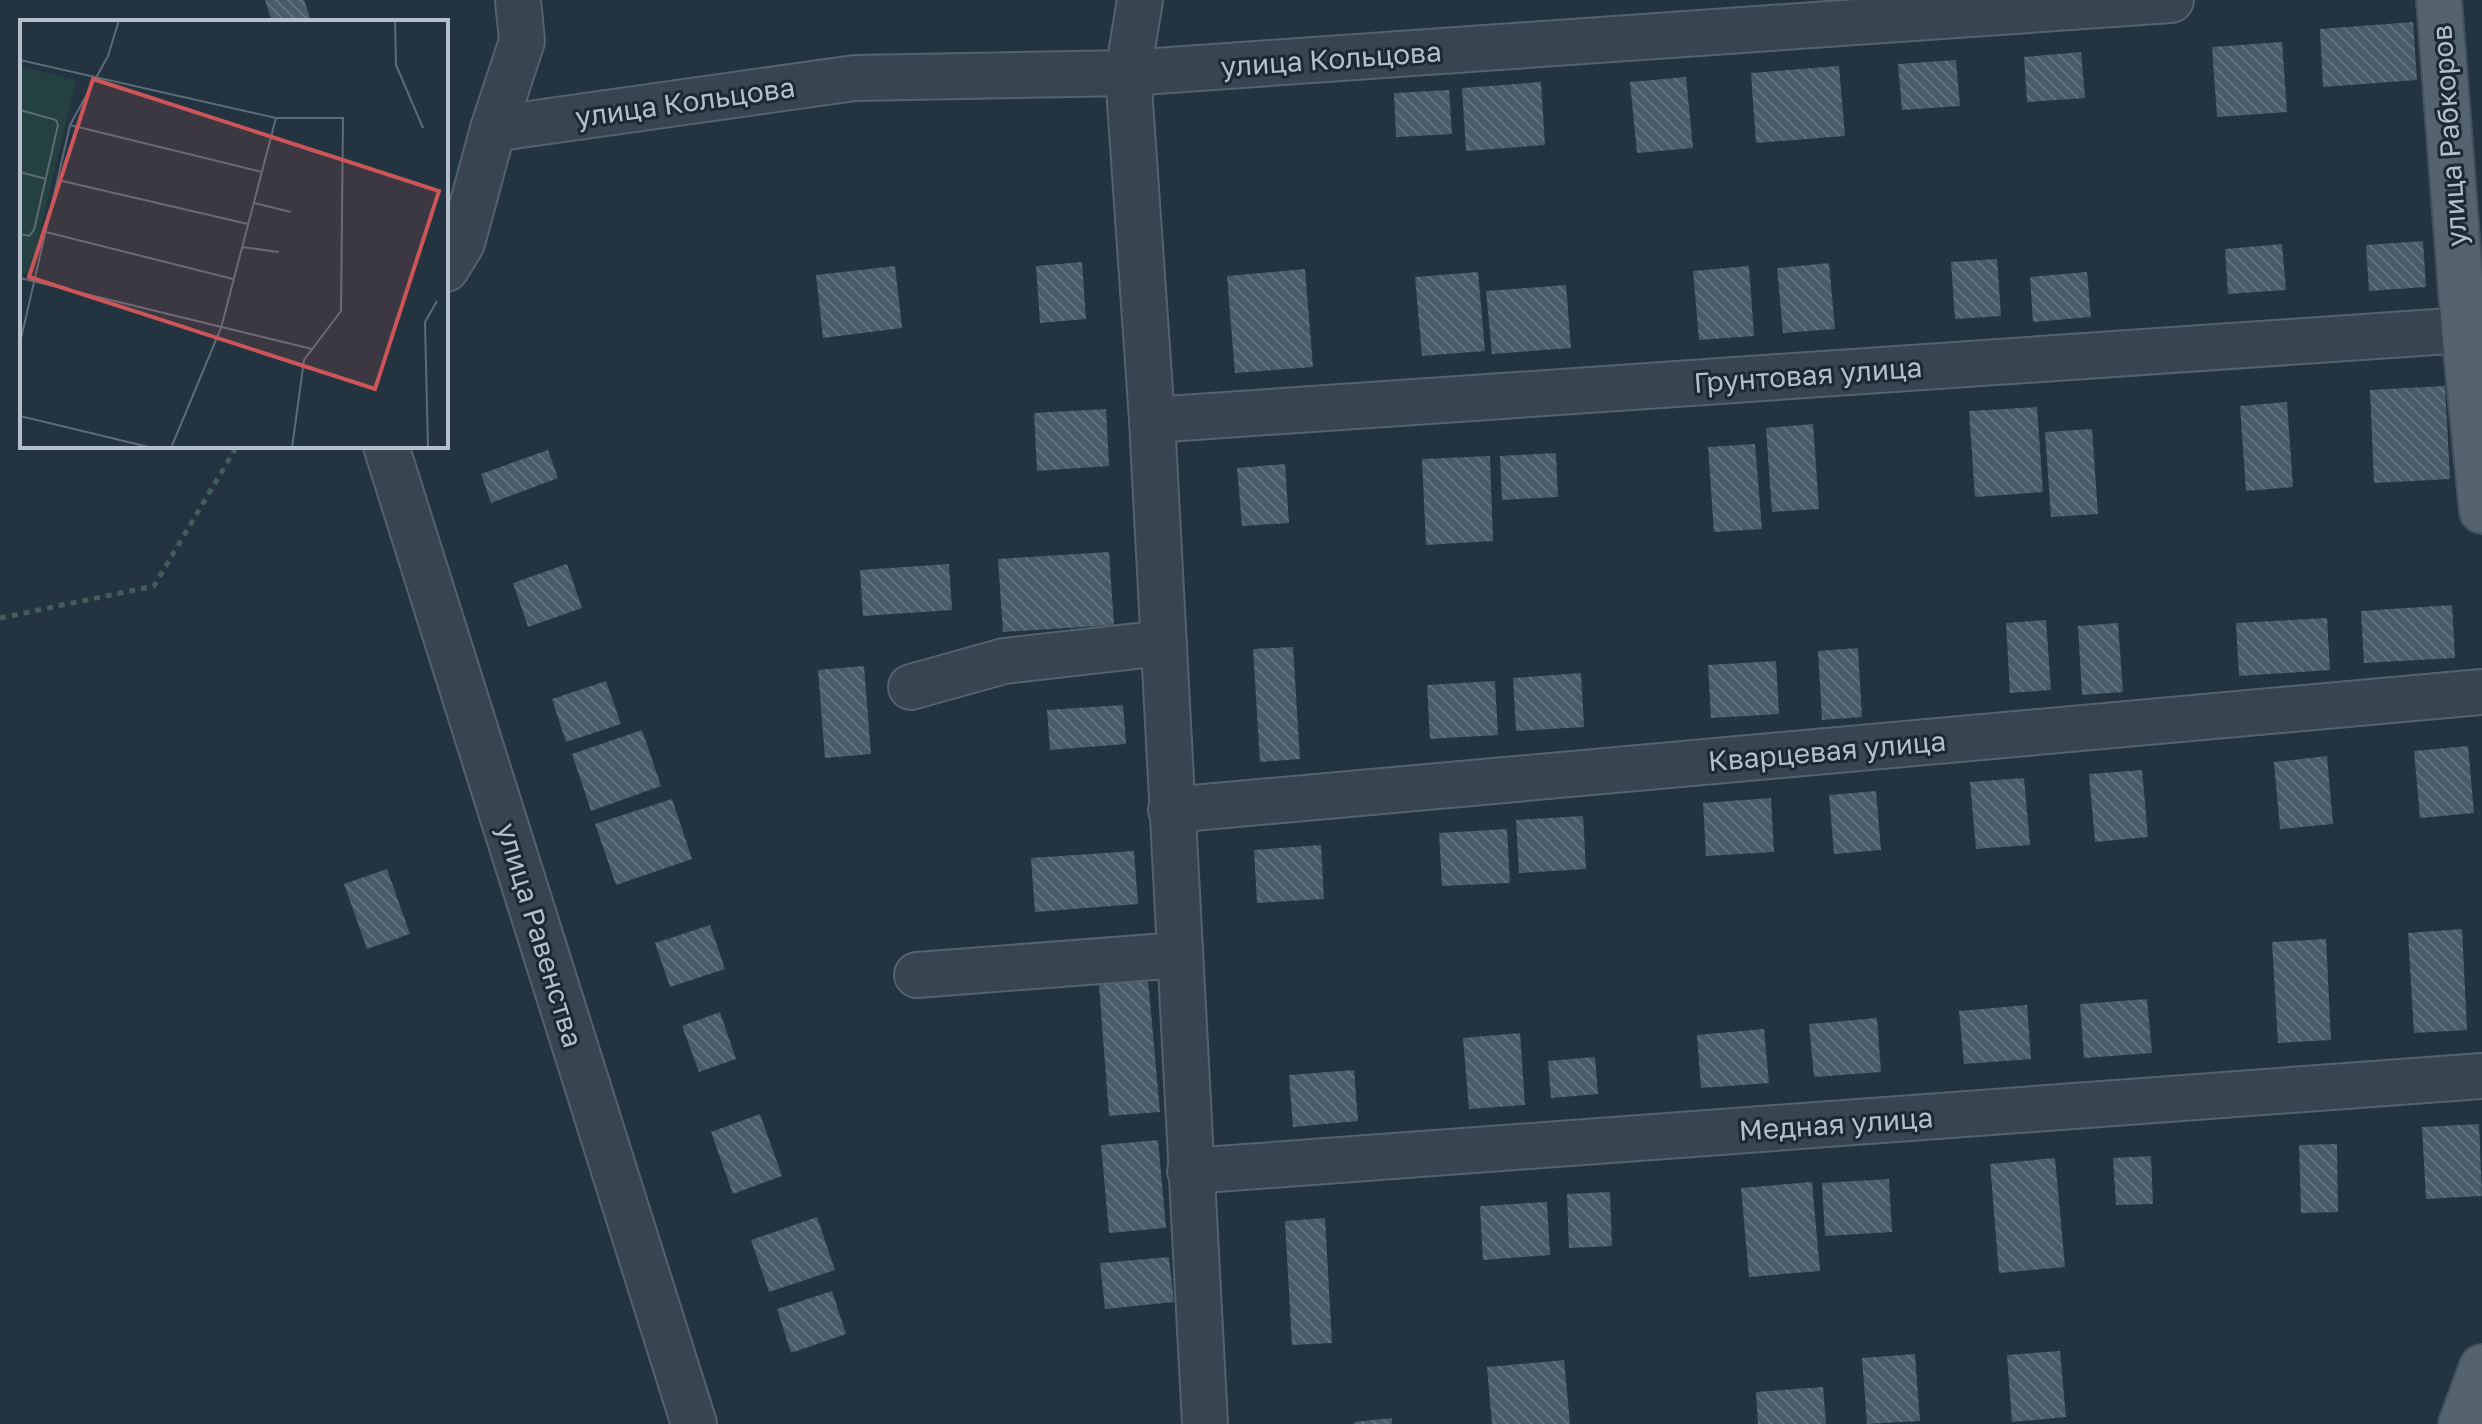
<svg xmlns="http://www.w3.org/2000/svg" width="2482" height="1424" font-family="'Golos Text',sans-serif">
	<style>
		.building { fill: url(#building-back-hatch) }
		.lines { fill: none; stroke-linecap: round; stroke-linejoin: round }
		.minor-casing { stroke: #55626d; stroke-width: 48 }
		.major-casing { stroke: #44505b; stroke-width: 48 }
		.path { stroke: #435c5c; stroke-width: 5; stroke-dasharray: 6 6; stroke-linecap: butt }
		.minor { stroke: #38444f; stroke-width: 44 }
		.major { stroke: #55636f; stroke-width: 44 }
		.labels { text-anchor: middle; stroke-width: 6; stroke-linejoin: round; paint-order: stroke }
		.street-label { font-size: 28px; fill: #b4bfca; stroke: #1c2934 }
		.inset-road { fill: none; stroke: #5d6b77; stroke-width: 2 }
		.view { fill: #cc5559; fill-opacity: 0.15; stroke: #cc5559; stroke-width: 4 }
		.inset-edge { fill: none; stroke: #b4bfca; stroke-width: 4 }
	</style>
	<defs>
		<pattern id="building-back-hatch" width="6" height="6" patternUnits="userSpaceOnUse" patternTransform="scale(2)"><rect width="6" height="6" fill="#495a68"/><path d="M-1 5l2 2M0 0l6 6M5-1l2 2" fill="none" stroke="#61707c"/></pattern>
	</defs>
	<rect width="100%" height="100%" fill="#23333f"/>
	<!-- building -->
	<g class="building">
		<polygon points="265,0 304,0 310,18 299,22 272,22"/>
		<polygon points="2413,22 2417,80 2323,87 2320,29"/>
		<polygon points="2282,42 2287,112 2217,117 2212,47"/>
		<polygon points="2081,52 2085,98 2027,102 2024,57"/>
		<polygon points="1956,60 1960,106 1902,110 1898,64"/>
		<polygon points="1839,66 1845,136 1756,143 1751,73"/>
		<polygon points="1686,77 1693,148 1637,153 1630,82"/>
		<polygon points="1541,82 1545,145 1466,151 1462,88"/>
		<polygon points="1449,90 1452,134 1396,137 1394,93"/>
		<polygon points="2423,241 2426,287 2369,291 2366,245"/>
		<polygon points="2282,244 2286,290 2228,294 2225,249"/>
		<polygon points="1997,259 2001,316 1955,319 1951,262"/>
		<polygon points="1082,262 1086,319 1040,323 1036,266"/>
		<polygon points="1829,263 1835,329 1783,333 1777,268"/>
		<polygon points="895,266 902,328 823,338 816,275"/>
		<polygon points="1749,266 1754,336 1699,340 1693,271"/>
		<polygon points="1305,269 1313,367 1235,373 1227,276"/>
		<polygon points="1478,272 1485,351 1422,356 1415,277"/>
		<polygon points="2087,272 2091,317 2033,322 2030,277"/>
		<polygon points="1566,285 1571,348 1492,354 1486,291"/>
		<polygon points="2445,386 2450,479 2374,483 2370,390"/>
		<polygon points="2287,402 2293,487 2246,491 2240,406"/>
		<polygon points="2037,407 2043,492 1975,497 1969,411"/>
		<polygon points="1106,409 1109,466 1037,471 1034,413"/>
		<polygon points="1813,424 1819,509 1772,512 1766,428"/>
		<polygon points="2092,429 2098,514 2051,517 2045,432"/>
		<polygon points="1755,444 1762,529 1714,532 1708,447"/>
		<polygon points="548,450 558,478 491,503 481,474"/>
		<polygon points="1556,453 1558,497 1502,500 1500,456"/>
		<polygon points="1490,456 1493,541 1426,545 1422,459"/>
		<polygon points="1285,464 1289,523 1242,526 1237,468"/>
		<polygon points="1109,552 1114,625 1003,632 998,559"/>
		<polygon points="567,564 582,608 528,627 513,583"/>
		<polygon points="949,564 952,610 863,616 860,570"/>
		<polygon points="2452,605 2455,658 2364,663 2361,611"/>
		<polygon points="2327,618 2330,670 2239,676 2236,623"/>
		<polygon points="2046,620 2051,690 2010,693 2006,623"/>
		<polygon points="2118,623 2123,692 2082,695 2078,626"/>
		<polygon points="1293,647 1300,759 1260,762 1253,649"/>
		<polygon points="1858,648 1862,717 1822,720 1818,651"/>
		<polygon points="1776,661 1779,714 1711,718 1708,665"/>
		<polygon points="864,666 871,754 825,758 818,670"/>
		<polygon points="1581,673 1584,727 1516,731 1513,678"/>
		<polygon points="606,681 621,724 566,742 552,699"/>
		<polygon points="1495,681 1498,735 1430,739 1427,685"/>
		<polygon points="1123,705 1126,744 1050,750 1047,710"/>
		<polygon points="642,730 661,786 591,811 572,754"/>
		<polygon points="2468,746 2474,813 2420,818 2414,751"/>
		<polygon points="2327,756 2333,824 2280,829 2274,762"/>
		<polygon points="2142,770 2148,837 2095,842 2089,774"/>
		<polygon points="2024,778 2030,845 1976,849 1970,782"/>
		<polygon points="1876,791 1881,850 1834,854 1829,795"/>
		<polygon points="1771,798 1774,852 1706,856 1703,803"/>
		<polygon points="672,799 692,859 616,885 595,824"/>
		<polygon points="1583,816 1586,869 1519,873 1516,820"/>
		<polygon points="1507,829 1510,883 1442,886 1439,833"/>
		<polygon points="1321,845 1324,899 1257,903 1254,850"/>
		<polygon points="1134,851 1138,904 1035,912 1031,858"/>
		<polygon points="387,869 410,934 367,949 344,884"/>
		<polygon points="710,925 725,969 670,987 655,943"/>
		<polygon points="2462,929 2467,1030 2414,1033 2408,933"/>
		<polygon points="2326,939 2331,1040 2278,1043 2272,942"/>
		<polygon points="1148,980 1160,1112 1109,1116 1099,985"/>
		<polygon points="2147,999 2152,1053 2084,1058 2080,1004"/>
		<polygon points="2027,1005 2031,1059 1964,1064 1959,1011"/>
		<polygon points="720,1012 736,1059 699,1072 682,1026"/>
		<polygon points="1877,1018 1881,1072 1814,1077 1809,1024"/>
		<polygon points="1764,1029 1769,1083 1701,1088 1697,1035"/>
		<polygon points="1520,1033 1525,1105 1469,1109 1463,1038"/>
		<polygon points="1595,1057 1598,1094 1551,1098 1548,1061"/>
		<polygon points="1354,1070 1358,1121 1293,1127 1289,1075"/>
		<polygon points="760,1114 782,1176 733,1194 711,1132"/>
		<polygon points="2479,1124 2482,1196 2426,1199 2422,1127"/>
		<polygon points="1158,1140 1166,1228 1109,1233 1101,1145"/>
		<polygon points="2337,1144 2338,1212 2301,1213 2299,1145"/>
		<polygon points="2151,1156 2153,1204 2116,1205 2113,1158"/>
		<polygon points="2055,1158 2065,1267 1999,1273 1990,1164"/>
		<polygon points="1889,1179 1892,1232 1825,1236 1822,1183"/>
		<polygon points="1812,1182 1820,1271 1749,1277 1741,1188"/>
		<polygon points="1610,1192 1612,1246 1569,1248 1567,1194"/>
		<polygon points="1547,1202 1550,1255 1483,1260 1480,1206"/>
		<polygon points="817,1217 835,1270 769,1292 751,1240"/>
		<polygon points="1325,1218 1332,1343 1292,1345 1285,1221"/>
		<polygon points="1169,1257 1174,1302 1105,1309 1100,1263"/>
		<polygon points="832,1291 846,1334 791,1353 777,1309"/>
		<polygon points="2060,1351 2066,1417 2012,1422 2007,1355"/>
		<polygon points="1915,1354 1920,1421 1867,1424 1862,1358"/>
		<polygon points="1564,1360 1570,1424 1492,1424 1487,1367"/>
		<polygon points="1823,1387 1826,1424 1758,1424 1756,1392"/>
		<polygon points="1392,1418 1392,1424 1354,1424 1354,1422"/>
	</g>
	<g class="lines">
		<!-- minor casing -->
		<g class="minor-casing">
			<g id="minor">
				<polyline points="1140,0 1128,73 1152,420 1205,1424"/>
				<polyline points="493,129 855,78 1128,73 2171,0"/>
				<polyline points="446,269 462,243 493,129 522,41 518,0"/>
				<polyline points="1152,420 2464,330"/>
				<polyline points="386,446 694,1424"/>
				<polyline points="911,687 1004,661 1163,643"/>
				<polyline points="1171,810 2482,692"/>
				<polyline points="917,975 1179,955"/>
				<polyline points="1190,1171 2482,1076"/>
			</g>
		</g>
		<!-- major casing -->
		<g class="major-casing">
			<g id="major">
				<polyline points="2439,0 2464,330 2482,511"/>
				<polyline points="2461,1424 2482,1367"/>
			</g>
		</g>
		<!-- path -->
		<polyline class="path" points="0,618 154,586 237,446"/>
		<!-- minor -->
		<use href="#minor" class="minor"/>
		<!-- major -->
		<use href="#major" class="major"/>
	</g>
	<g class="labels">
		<!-- street labels -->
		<g class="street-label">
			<text transform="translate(1331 59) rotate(-4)" y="10">улица Кольцова</text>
			<text transform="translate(685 102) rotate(-8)" y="10">улица Кольцова</text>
			<text transform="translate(2449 136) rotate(-94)" y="10">улица Рабкоров</text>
			<text transform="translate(1808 375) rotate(-4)" y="10">Грунтовая улица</text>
			<text transform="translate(1827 751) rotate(-5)" y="10">Кварцевая улица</text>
			<text transform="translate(540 935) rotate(73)" y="10">улица Равенства</text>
			<text transform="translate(1836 1124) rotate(-4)" y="10">Медная улица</text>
		</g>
	</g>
	<!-- overview -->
	<g transform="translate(20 20)">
		<rect width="428" height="428" fill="#23333f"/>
		<path d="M0,46L56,60L10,255L0,253Z" fill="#254040"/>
		<path class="inset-road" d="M375,0L376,45L403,108M0,40L256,98H323L321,291L284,340L272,428M0,90L36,100L38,105L14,210L9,216L0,214M50,105L242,152M0,152L26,159M38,160L228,204M234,183L271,192M26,212L213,259M222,227L259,232M0,258L292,329M0,323L50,105L88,36L99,0M0,396L133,428M151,428L201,308L256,98M408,428L405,302L417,281"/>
		<path class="view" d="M73,59L419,171L355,369L9,257Z"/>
		<rect width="428" height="428" class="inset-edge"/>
	</g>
</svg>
